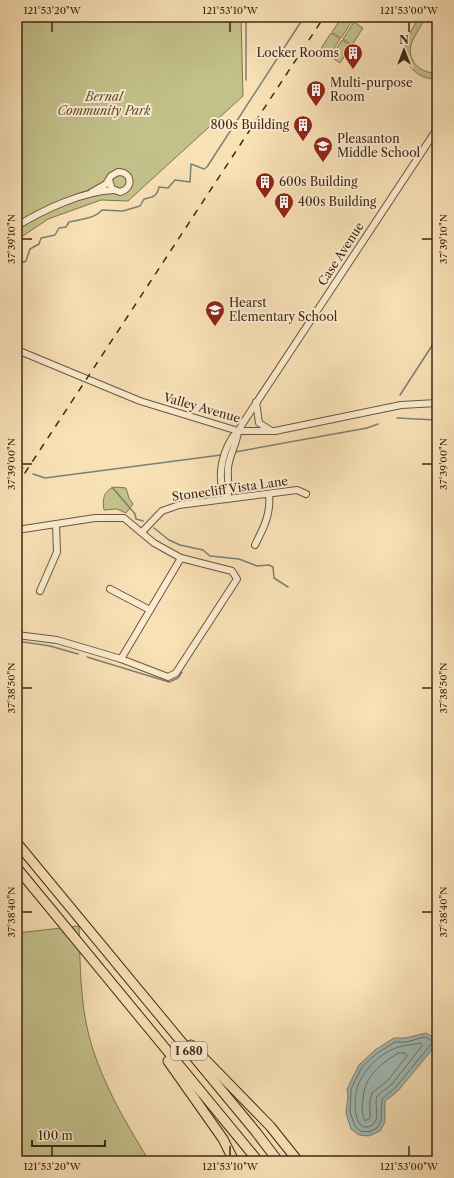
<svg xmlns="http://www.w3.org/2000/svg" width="454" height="1178" font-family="'Libre Caslon Text',serif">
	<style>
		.green { fill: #c3c18a; stroke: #827450 }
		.water { fill: #a0bcb7; stroke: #7a8076 }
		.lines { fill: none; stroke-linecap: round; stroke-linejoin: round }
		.shore { stroke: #707166; stroke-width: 1 }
		.stream { stroke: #7a8076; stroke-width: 1.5 }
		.minor-casing { stroke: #6f553d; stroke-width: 8 }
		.highway-casing { stroke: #412615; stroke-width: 11 }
		.minor { stroke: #fbecd0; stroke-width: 6 }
		.highway { stroke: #f9e1b6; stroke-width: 9 }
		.rail { stroke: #412615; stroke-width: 1.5; stroke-dasharray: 7 7; stroke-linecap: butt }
		.ticks { fill: none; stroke: #412615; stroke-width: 1.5 }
		.labels { text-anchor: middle; stroke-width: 4; stroke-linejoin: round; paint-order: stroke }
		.shield { fill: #fbecd0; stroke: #79614d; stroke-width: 1 }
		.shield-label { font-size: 11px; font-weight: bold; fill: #412615 }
		.poi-label { font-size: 12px; fill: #412615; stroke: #fbecd0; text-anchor: start }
		.park-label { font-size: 12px; font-style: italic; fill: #624d32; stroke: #fbecd0 }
		.street-label { font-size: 12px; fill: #412615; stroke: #fbecd0 }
		.neatline { fill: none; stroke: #412615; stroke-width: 1.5 }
		.ticks-label { font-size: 10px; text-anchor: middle; fill: #412615 }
	</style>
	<rect width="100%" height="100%" fill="#f9e1b6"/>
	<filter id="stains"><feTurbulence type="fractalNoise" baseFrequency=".005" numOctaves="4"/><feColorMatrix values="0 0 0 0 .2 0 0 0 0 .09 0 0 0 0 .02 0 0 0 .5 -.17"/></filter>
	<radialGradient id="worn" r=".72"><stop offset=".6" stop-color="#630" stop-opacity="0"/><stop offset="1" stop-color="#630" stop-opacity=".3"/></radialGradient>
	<!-- green -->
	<g class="green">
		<polygon points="17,17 241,17 243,96 128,201 101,200 48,219 17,240"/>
		<polygon points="342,17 346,17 352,21 341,38 332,32"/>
		<path d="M419,17H426C421,26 414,36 411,45C407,62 422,74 437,73V79C417,80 401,63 406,42C409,33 415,25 419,17Z"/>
		<polygon points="354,22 363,28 352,45 343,39"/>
		<polygon points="331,33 340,39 329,56 320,50"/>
		<polygon points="342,40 351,46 340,63 331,57"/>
		<path d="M116,487L126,488L129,498L133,504L126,513L117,509L104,510C102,499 104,489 116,487Z"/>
		<path d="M79,926C80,956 80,987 85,1017C94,1070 122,1116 149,1161H17V933Z"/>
	</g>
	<!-- water -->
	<polygon class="water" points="426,1033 435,1038 436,1045 398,1091 385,1101 385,1122 380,1131 369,1136 359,1135 351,1129 346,1113 348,1096 347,1089 359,1065 375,1050 394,1038 405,1038"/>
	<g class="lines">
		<!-- shore -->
		<g class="shore">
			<polygon points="425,1037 432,1041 432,1043 395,1088 382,1099 381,1121 377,1128 369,1132 360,1131 355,1126 350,1112 351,1089 362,1067 377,1053 395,1042 406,1042"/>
			<path d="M420,1043L422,1046L392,1084L377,1096C374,1104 380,1117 374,1123C372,1126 369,1127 366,1127C353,1127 354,1097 357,1089C361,1072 379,1054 396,1048C402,1045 413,1045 420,1043Z"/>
			<path d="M398,1053H405L407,1056L388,1080L372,1093L370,1101V1118L365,1121C361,1113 362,1107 363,1099C365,1076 379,1065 398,1053Z"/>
		</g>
		<!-- stream -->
		<g class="stream">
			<polyline points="246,80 246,17"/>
			<path d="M17,265L26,261L30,249L39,244L41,238L55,235L59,228L66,227L69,222C81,219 94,219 102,210L123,211L140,206L144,199C154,197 157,196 159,187L168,188L175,180L190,182L191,164L204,169L207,167L304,17"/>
			<polyline points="400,395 437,338"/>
			<polyline points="397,418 437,420"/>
			<polyline points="235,452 367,428 378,424"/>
			<polyline points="17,464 23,468"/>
			<polyline points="33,474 45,478 221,455"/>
			<polyline points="112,487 135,514 136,519 143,521"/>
			<polyline points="17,500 21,494"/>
			<polyline points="154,528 169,540 180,545 203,550 210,556 239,559 257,566 269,565 273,567 274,578 288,587"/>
			<polyline points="17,641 50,646 78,654"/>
			<polyline points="87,657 169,682 178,678 182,672"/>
		</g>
		<!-- minor casing -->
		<g class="minor-casing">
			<g id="minor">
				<path d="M92,192L106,184L111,176L118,172C132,172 134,188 120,192L112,189L109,180"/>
				<path d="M17,226C43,210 83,191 114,190"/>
				<polyline points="17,350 140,401 238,431 275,431 401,405 437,403"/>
				<polyline points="256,402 259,423 270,430"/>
				<path d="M227,499C216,481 221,456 232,438C236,433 240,429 243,423L437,129"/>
				<path d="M227,499C230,488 227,479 228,468C229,455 237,444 238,431"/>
				<polyline points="17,530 95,518 124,518 154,543 181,558 232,571 237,579 176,673 168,677 121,659 57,640 17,635"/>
				<polyline points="142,532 162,511 179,505 297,490 306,494"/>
				<path d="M255,545C264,527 271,514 269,494"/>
				<polyline points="110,589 150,610"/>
				<polyline points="40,591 57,552 56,524"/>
				<polyline points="121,659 181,558"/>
			</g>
		</g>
		<!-- highway casing -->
		<g class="highway-casing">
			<g id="highway">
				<polyline points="17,843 256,1132 278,1161"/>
				<polyline points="17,868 258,1161"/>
				<polyline points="191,1045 270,1126 298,1161"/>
				<polyline points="168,1061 223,1139 234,1161"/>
			</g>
		</g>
		<!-- minor -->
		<use href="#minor" class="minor"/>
		<!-- highway -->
		<use href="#highway" class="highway"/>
		<!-- rail -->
		<polyline class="rail" points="17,485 324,17"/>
	</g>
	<!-- ticks -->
	<path class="ticks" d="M52,22V32M230,22V32M409,22V32M22,239H32M422,239H432M22,464H32M422,464H432M22,688H32M422,688H432M22,912H32M422,912H432M52,1146V1156M230,1146V1156M409,1146V1156"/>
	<!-- icons -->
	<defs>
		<g id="building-pin" transform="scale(1)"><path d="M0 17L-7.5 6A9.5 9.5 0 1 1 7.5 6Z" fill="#8f2418" stroke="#fbecd0"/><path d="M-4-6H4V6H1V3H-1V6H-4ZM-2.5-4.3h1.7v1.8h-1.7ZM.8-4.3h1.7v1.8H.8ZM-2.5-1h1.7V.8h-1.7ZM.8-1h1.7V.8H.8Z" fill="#fff"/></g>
		<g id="school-pin" transform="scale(1)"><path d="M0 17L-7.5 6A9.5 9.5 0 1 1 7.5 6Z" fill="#8f2418" stroke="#fbecd0"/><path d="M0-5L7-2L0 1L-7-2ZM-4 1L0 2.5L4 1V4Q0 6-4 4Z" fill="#fff"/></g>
	</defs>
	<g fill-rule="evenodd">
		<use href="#building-pin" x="353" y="53"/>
		<use href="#building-pin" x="316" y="90"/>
		<use href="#building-pin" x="303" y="125"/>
		<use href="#school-pin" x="323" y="146"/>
		<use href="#building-pin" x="265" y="182"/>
		<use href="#building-pin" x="284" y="202"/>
		<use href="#school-pin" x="215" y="310"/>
	</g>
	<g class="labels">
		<!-- shield labels -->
		<rect class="shield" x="171" y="1042" width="36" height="18" rx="3"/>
		<g class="shield-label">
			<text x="189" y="1055">I 680</text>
		</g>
		<!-- poi labels -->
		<g class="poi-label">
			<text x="339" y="57" text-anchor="end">Locker Rooms</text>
			<text x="330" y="87">Multi-purpose<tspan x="330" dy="14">Room</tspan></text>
			<text x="289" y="129" text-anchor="end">800s Building</text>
			<text x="337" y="143">Pleasanton<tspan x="337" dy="14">Middle School</tspan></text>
			<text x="279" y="186">600s Building</text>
			<text x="298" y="206">400s Building</text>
			<text x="229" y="307">Hearst<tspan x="229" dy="14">Elementary School</tspan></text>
		</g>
		<!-- park labels -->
		<g class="park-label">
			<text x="104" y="101">Bernal<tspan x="104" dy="14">Community Park</tspan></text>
		</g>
		<!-- street labels -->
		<g class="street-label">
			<text transform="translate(341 254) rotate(-57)" y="4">Case Avenue</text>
			<text transform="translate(202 408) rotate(16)" y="4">Valley Avenue</text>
			<text transform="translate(230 489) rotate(-8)" y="4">Stonecliff Vista Lane</text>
		</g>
	</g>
	<!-- margin -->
	<rect width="454" height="1178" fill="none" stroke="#f9e1b6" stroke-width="44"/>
	<!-- north arrow -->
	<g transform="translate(404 50)" stroke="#fbecd0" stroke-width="3" paint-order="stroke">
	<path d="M0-3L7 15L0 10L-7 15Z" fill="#412615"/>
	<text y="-6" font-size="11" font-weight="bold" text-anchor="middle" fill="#412615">N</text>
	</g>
	<!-- scale -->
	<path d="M32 1140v6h73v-6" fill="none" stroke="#412615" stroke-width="2"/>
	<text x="38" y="1140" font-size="12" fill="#412615" stroke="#fbecd0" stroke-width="3" paint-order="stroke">100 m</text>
	<rect x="22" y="22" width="410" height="1134" class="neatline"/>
	<g class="ticks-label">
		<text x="52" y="14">121°53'20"W</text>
		<text x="230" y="14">121°53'10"W</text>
		<text x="409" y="14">121°53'00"W</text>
		<text transform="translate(11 239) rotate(-90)" y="4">37°39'10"N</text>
		<text transform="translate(443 239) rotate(-90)" y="4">37°39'10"N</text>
		<text transform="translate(11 464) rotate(-90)" y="4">37°39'00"N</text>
		<text transform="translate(443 464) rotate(-90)" y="4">37°39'00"N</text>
		<text transform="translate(11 688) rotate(-90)" y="4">37°38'50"N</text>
		<text transform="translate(443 688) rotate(-90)" y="4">37°38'50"N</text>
		<text transform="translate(11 912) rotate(-90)" y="4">37°38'40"N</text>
		<text transform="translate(443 912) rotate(-90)" y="4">37°38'40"N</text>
		<text x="52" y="1170">121°53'20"W</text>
		<text x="230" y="1170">121°53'10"W</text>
		<text x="409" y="1170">121°53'00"W</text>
	</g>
	<rect width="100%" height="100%" filter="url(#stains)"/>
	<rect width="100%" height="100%" fill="url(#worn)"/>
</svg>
